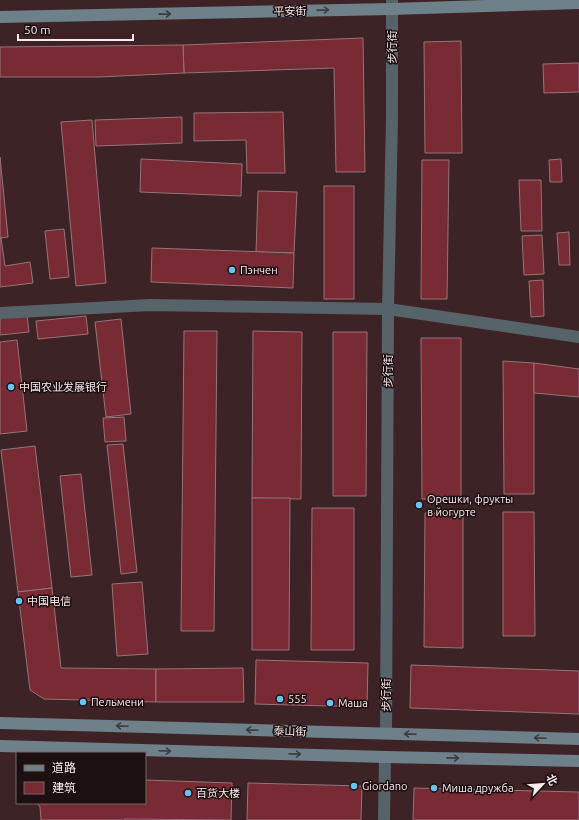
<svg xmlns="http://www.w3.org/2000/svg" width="579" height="820" font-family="Ubuntu,'Noto Sans SC',sans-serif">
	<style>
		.building { fill: #782a35; stroke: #957576 }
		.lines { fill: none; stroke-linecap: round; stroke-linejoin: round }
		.street { stroke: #566369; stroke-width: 12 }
		.secondary { stroke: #6e818b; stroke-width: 12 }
		.oneway { stroke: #3d3d42 }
		.poi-dot { fill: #66c4ef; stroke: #1c1011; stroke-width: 1.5 }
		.labels { text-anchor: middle; stroke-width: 3; stroke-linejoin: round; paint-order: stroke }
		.street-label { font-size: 11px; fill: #fdeaeb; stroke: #1c1011 }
		.poi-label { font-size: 11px; fill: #fdeaeb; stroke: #1c1011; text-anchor: start }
	</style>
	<rect width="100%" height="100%" fill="#3d2325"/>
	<!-- building -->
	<g class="building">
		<polygon points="363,38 365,172 336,172 334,68 184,73 183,45"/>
		<polygon points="461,41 462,153 425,153 424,42"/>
		<polygon points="183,45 184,73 99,77 0,77 0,47"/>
		<polygon points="579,63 579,92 544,93 543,64"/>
		<polygon points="283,112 285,173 247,173 246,140 194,141 194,113"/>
		<polygon points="182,117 182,143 96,146 95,120"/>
		<polygon points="92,120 106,283 76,286 61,122"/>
		<polygon points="0,157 8,237 0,238"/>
		<polygon points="141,159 242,164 241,196 140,192"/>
		<polygon points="561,159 562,182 550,182 549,160"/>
		<polygon points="422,160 449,160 447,299 421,299"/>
		<polygon points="519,180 541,180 542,231 521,231"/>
		<rect x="324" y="186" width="30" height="113"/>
		<polygon points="258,191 297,192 294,253 256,252"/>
		<polygon points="64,229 69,277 50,279 45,231"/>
		<polygon points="569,232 570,265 559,265 557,233"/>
		<polygon points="542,235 544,274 524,275 522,236"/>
		<polygon points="0,238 1,238 5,266 30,262 33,283 0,287"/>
		<polygon points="152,248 294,253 293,288 151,282"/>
		<polygon points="543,280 544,316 531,317 529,281"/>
		<polygon points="27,315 29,332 0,335 0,318"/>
		<polygon points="86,316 88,334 38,339 36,321"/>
		<polygon points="121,319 131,414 106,417 95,322"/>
		<polygon points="184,331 217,331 214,631 181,631"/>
		<polygon points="253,331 302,332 301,499 252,498"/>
		<polygon points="333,332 367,332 366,496 333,496"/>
		<polygon points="421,338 461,338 461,499 422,499"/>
		<polygon points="17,340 27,431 0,434 0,342"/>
		<polygon points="503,361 534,363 534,494 504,494"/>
		<polygon points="534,363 579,369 579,397 534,393"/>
		<polygon points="124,417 126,441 105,442 103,418"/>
		<polygon points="123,444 137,572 121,574 107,445"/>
		<polygon points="35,446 52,588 18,592 1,450"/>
		<polygon points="81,474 92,575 71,577 60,476"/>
		<polygon points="252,498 290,498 289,650 252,650"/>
		<polygon points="312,508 354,508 354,650 311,650"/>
		<polygon points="503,512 534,512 535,636 503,636"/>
		<polygon points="425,513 463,514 463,648 424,647"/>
		<polygon points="142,582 148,654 117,656 112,584"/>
		<polygon points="52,588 61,668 156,669 156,702 44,699 30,690 18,592"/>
		<polygon points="256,660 368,663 367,707 255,704"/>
		<polygon points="411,665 579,671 579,714 410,708"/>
		<polygon points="243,668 244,702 156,702 156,669"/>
		<polygon points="145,780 232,783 231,820 125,819 125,820 41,820 40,807 37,803 145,803"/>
		<polygon points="248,783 362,786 361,820 247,820"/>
		<polygon points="414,788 579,792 579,820 413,820"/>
	</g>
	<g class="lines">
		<!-- street -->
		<g class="street">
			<polyline points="0,313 150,305 388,309 579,337"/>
			<polyline points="386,733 388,309 392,119 392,0"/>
			<polyline points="384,820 385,757"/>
		</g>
		<!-- secondary -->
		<g class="secondary">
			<polyline points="0,17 391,9 579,3"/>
			<polyline points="0,723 579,739"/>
			<polyline points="0,746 385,757 579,761"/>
		</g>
	</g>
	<!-- one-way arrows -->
	<defs><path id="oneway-shaft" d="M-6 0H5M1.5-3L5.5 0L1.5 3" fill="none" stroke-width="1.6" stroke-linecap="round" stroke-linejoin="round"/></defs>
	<g class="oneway">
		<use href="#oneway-shaft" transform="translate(323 10) rotate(-1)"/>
		<use href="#oneway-shaft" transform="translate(165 14) rotate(-1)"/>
		<use href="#oneway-shaft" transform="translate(122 726) rotate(-178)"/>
		<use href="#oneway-shaft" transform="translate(252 730) rotate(-178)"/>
		<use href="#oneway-shaft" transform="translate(410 734) rotate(-178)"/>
		<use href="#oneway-shaft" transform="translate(540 738) rotate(-178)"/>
		<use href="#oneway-shaft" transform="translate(165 751) rotate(2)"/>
		<use href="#oneway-shaft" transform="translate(295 754) rotate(1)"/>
		<use href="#oneway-shaft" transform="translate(453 758) rotate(1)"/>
	</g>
	<!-- markers -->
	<g class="poi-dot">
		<circle cx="232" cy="270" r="4"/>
		<circle cx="11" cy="387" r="4"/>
		<circle cx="419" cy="505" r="4"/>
		<circle cx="19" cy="601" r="4"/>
		<circle cx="280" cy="699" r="4"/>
		<circle cx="83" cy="702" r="4"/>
		<circle cx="330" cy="703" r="4"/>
		<circle cx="354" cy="786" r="4"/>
		<circle cx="434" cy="788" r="4"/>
		<circle cx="188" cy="793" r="4"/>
	</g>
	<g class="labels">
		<!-- street labels -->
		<g class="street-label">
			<text transform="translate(290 11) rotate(-1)" y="4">平安街</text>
			<text transform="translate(392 47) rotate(-90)" y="4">步行街</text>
			<text transform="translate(388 371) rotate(-90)" y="4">步行街</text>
			<text transform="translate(386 695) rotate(-90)" y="4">步行街</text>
			<text transform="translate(290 731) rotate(2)" y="4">泰山街</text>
		</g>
		<!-- poi labels -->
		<g class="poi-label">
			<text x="240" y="274">Пэнчен</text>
			<text x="19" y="391">中国农业发展银行</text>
			<text x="427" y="503">Орешки, фрукты<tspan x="427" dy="13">в йогурте</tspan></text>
			<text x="27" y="605">中国电信</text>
			<text x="288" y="703">555</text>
			<text x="91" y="706">Пельмени</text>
			<text x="338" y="707">Маша</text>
			<text x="362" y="790">Giordano</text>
			<text x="442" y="792">Миша дружба</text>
			<text x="196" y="797">百货大楼</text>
		</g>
	</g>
	<!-- legend -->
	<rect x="16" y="752" width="130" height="52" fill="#1c1011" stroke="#766768"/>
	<rect x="24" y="765" width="20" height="6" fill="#6e818b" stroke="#766768"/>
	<text x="52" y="772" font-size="12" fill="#fdeaeb">道路</text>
	<rect x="24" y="782" width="20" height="12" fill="#782a35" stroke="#766768"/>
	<text x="52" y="792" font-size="12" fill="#fdeaeb">建筑</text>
	<!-- north arrow -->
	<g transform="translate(543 784) rotate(64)" stroke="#1c1011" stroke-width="3" paint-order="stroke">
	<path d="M0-3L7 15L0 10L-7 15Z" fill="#fdeaeb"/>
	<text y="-6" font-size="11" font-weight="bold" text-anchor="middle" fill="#fdeaeb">北</text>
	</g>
	<!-- scale -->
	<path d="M18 34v6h115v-6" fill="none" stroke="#fdeaeb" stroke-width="2"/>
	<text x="24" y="34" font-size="12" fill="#fdeaeb" stroke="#1c1011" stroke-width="3" paint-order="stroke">50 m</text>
</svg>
